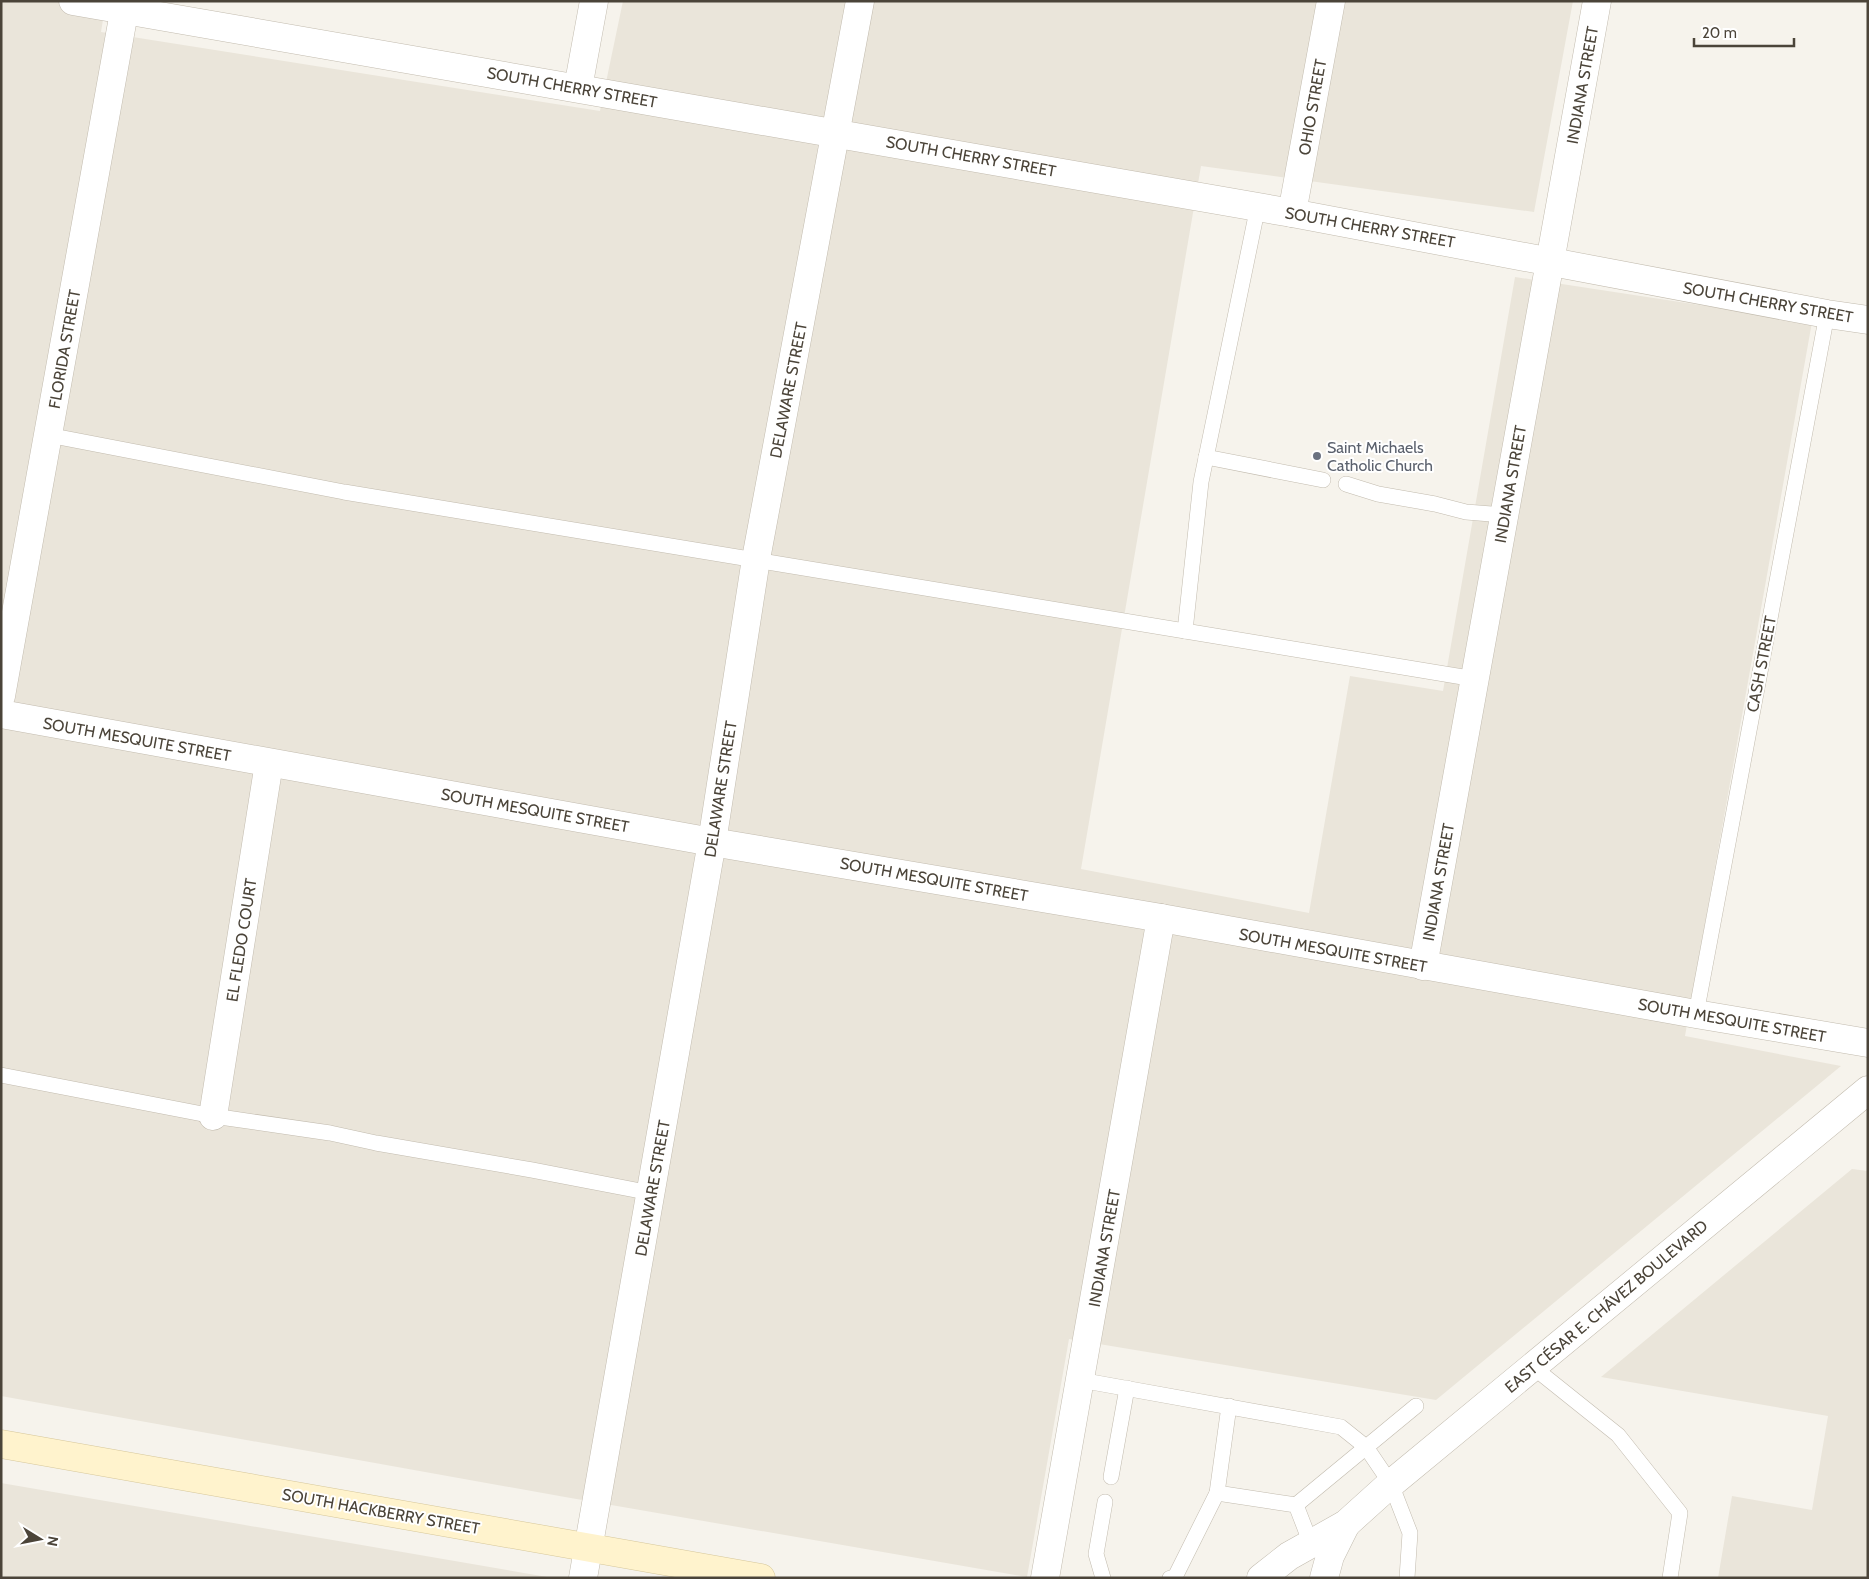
<svg xmlns="http://www.w3.org/2000/svg" width="1869" height="1579" font-family="Cabin,sans-serif">
	<style>
		.residential { fill: #eae5da }
		.lines { fill: none; stroke-linecap: round; stroke-linejoin: round }
		.service-casing { stroke: #c2bbae; stroke-width: 16 }
		.minor-casing { stroke: #c2bbae; stroke-width: 29 }
		.tertiary-casing { stroke: #c2bbae; stroke-width: 29 }
		.secondary-casing { stroke: #d6c79b; stroke-width: 29 }
		.service { stroke: #fff; stroke-width: 15 }
		.minor { stroke: #fff; stroke-width: 28 }
		.tertiary { stroke: #fff; stroke-width: 28 }
		.secondary { stroke: #fff3cd; stroke-width: 28 }
		.worship-dot { fill: #6b7280; stroke: #fff; stroke-width: 2 }
		.labels { text-anchor: middle; stroke-width: 4; stroke-linejoin: round; paint-order: stroke }
		.street-label { font-size: 16px; fill: #4b4439; stroke: #fff }
		.worship-label { font-size: 16px; fill: #5b616d; stroke: #fff; text-anchor: start }
	</style>
	<rect width="100%" height="100%" fill="#f6f3ec"/>
	<!-- residential -->
	<g class="residential">
		<polygon points="1,1 106,1 101,32 600,111 623,1 1573,1 1534,212 1201,166 1081,869 1309,913 1350,676 1443,691 1515,277 1812,322 1685,1036 1841,1066 1436,1400 1069,1339 1027,1577 565,1497 1,1396"/>
		<polygon points="1852,1169 1868,1171 1868,1578 1718,1578 1732,1496 1812,1510 1828,1416 1601,1377"/>
		<polygon points="1,1483 553,1578 1,1578"/>
	</g>
	<g class="lines">
		<!-- service casing -->
		<g class="service-casing">
			<g id="service">
				<polyline points="48,435 344,492 1475,679"/>
				<polyline points="1206,457 1323,480"/>
				<polyline points="1346,484 1378,494 1435,504 1466,512 1504,515"/>
				<polyline points="1185,631 1201,482 1258,206"/>
				<polyline points="1696,1014 1827,314"/>
				<polyline points="1,1075 213,1116 330,1133 376,1143 532,1170 651,1193"/>
				<polyline points="1533,1367 1618,1435 1680,1513 1670,1578"/>
				<polyline points="1080,1380 1341,1427 1366,1447 1391,1484 1410,1533 1407,1578"/>
				<polyline points="1229,1406 1217,1493 1296,1505 1311,1544"/>
				<polyline points="1111,1477 1127,1388"/>
				<polyline points="1296,1505 1416,1406"/>
				<polyline points="1103,1578 1096,1554 1105,1502"/>
				<polyline points="1170,1578 1175,1577 1217,1493"/>
			</g>
		</g>
		<!-- minor casing -->
		<g class="minor-casing">
			<g id="minor">
				<polyline points="73,1 1292,213 1827,314 1868,320"/>
				<polyline points="578,88 594,1"/>
				<polyline points="1292,213 1331,1"/>
				<polyline points="1,714 712,842 1161,918 1696,1014 1868,1043"/>
				<polyline points="1423,966 1597,1"/>
				<polyline points="213,1116 269,763"/>
				<polyline points="583,1578 712,842 756,559 860,1"/>
				<polyline points="1045,1578 1161,918"/>
				<polyline points="1261,1578 1289,1556 1346,1524 1387,1487 1868,1090"/>
				<polyline points="1324,1578 1330,1556 1346,1524"/>
			</g>
		</g>
		<!-- tertiary casing -->
		<g class="tertiary-casing">
			<polyline id="tertiary" points="1,696 126,1"/>
		</g>
		<!-- secondary casing -->
		<g class="secondary-casing">
			<polyline id="secondary" points="1,1444 761,1578"/>
		</g>
		<!-- service -->
		<use href="#service" class="service"/>
		<!-- minor -->
		<use href="#minor" class="minor"/>
		<!-- tertiary -->
		<use href="#tertiary" class="tertiary"/>
		<!-- secondary -->
		<use href="#secondary" class="secondary"/>
	</g>
	<!-- markers -->
	<circle class="worship-dot" cx="1317" cy="456" r="5"/>
	<g class="labels">
		<!-- street labels -->
		<g class="street-label">
			<text transform="translate(1582 85) rotate(-80)" y="6">INDIANA STREET</text>
			<text transform="translate(572 87) rotate(10)" y="6">SOUTH CHERRY STREET</text>
			<text transform="translate(1312 107) rotate(-80)" y="6">OHIO STREET</text>
			<text transform="translate(971 156) rotate(10)" y="6">SOUTH CHERRY STREET</text>
			<text transform="translate(1370 227) rotate(10)" y="6">SOUTH CHERRY STREET</text>
			<text transform="translate(1768 302) rotate(10)" y="6">SOUTH CHERRY STREET</text>
			<text transform="translate(64 349) rotate(-80)" y="6">FLORIDA STREET</text>
			<text transform="translate(788 390) rotate(-79)" y="6">DELAWARE STREET</text>
			<text transform="translate(1510 484) rotate(-80)" y="6">INDIANA STREET</text>
			<text transform="translate(1761 664) rotate(-79)" y="6">CASH STREET</text>
			<text transform="translate(137 739) rotate(10)" y="6">SOUTH MESQUITE STREET</text>
			<text transform="translate(720 789) rotate(-81)" y="6">DELAWARE STREET</text>
			<text transform="translate(535 810) rotate(10)" y="6">SOUTH MESQUITE STREET</text>
			<text transform="translate(934 879) rotate(10)" y="6">SOUTH MESQUITE STREET</text>
			<text transform="translate(1438 882) rotate(-80)" y="6">INDIANA STREET</text>
			<text transform="translate(241 940) rotate(-81)" y="6">EL FLEDO COURT</text>
			<text transform="translate(1333 950) rotate(10)" y="6">SOUTH MESQUITE STREET</text>
			<text transform="translate(1732 1020) rotate(10)" y="6">SOUTH MESQUITE STREET</text>
			<text transform="translate(652 1188) rotate(-80)" y="6">DELAWARE STREET</text>
			<text transform="translate(1104 1248) rotate(-80)" y="6">INDIANA STREET</text>
			<text transform="translate(1606 1306) rotate(-40)" y="6">EAST CÉSAR E. CHÁVEZ BOULEVARD</text>
			<text transform="translate(381 1511) rotate(10)" y="6">SOUTH HACKBERRY STREET</text>
		</g>
		<!-- worship labels -->
		<g class="worship-label">
			<text x="1327" y="453">Saint Michaels<tspan x="1327" dy="18">Catholic Church</tspan></text>
		</g>
	</g>
	<!-- border -->
	<rect width="1869" height="1579" fill="none" stroke="#4b4439" stroke-width="5"/>
	<!-- north arrow -->
	<g transform="translate(40 1539) rotate(100)" stroke="#ffffff" stroke-width="4" paint-order="stroke">
	<path d="M0-4L9 19L0 12L-9 19Z" fill="#4b4439"/>
	<text y="-8" font-size="14" font-weight="bold" text-anchor="middle" fill="#4b4439">N</text>
	</g>
	<!-- scale -->
	<path d="M1694 38v8h100v-8" fill="none" stroke="#4b4439" stroke-width="2.5"/>
	<text x="1702" y="38" font-size="15" fill="#4b4439" stroke="#ffffff" stroke-width="4" paint-order="stroke">20 m</text>
</svg>
